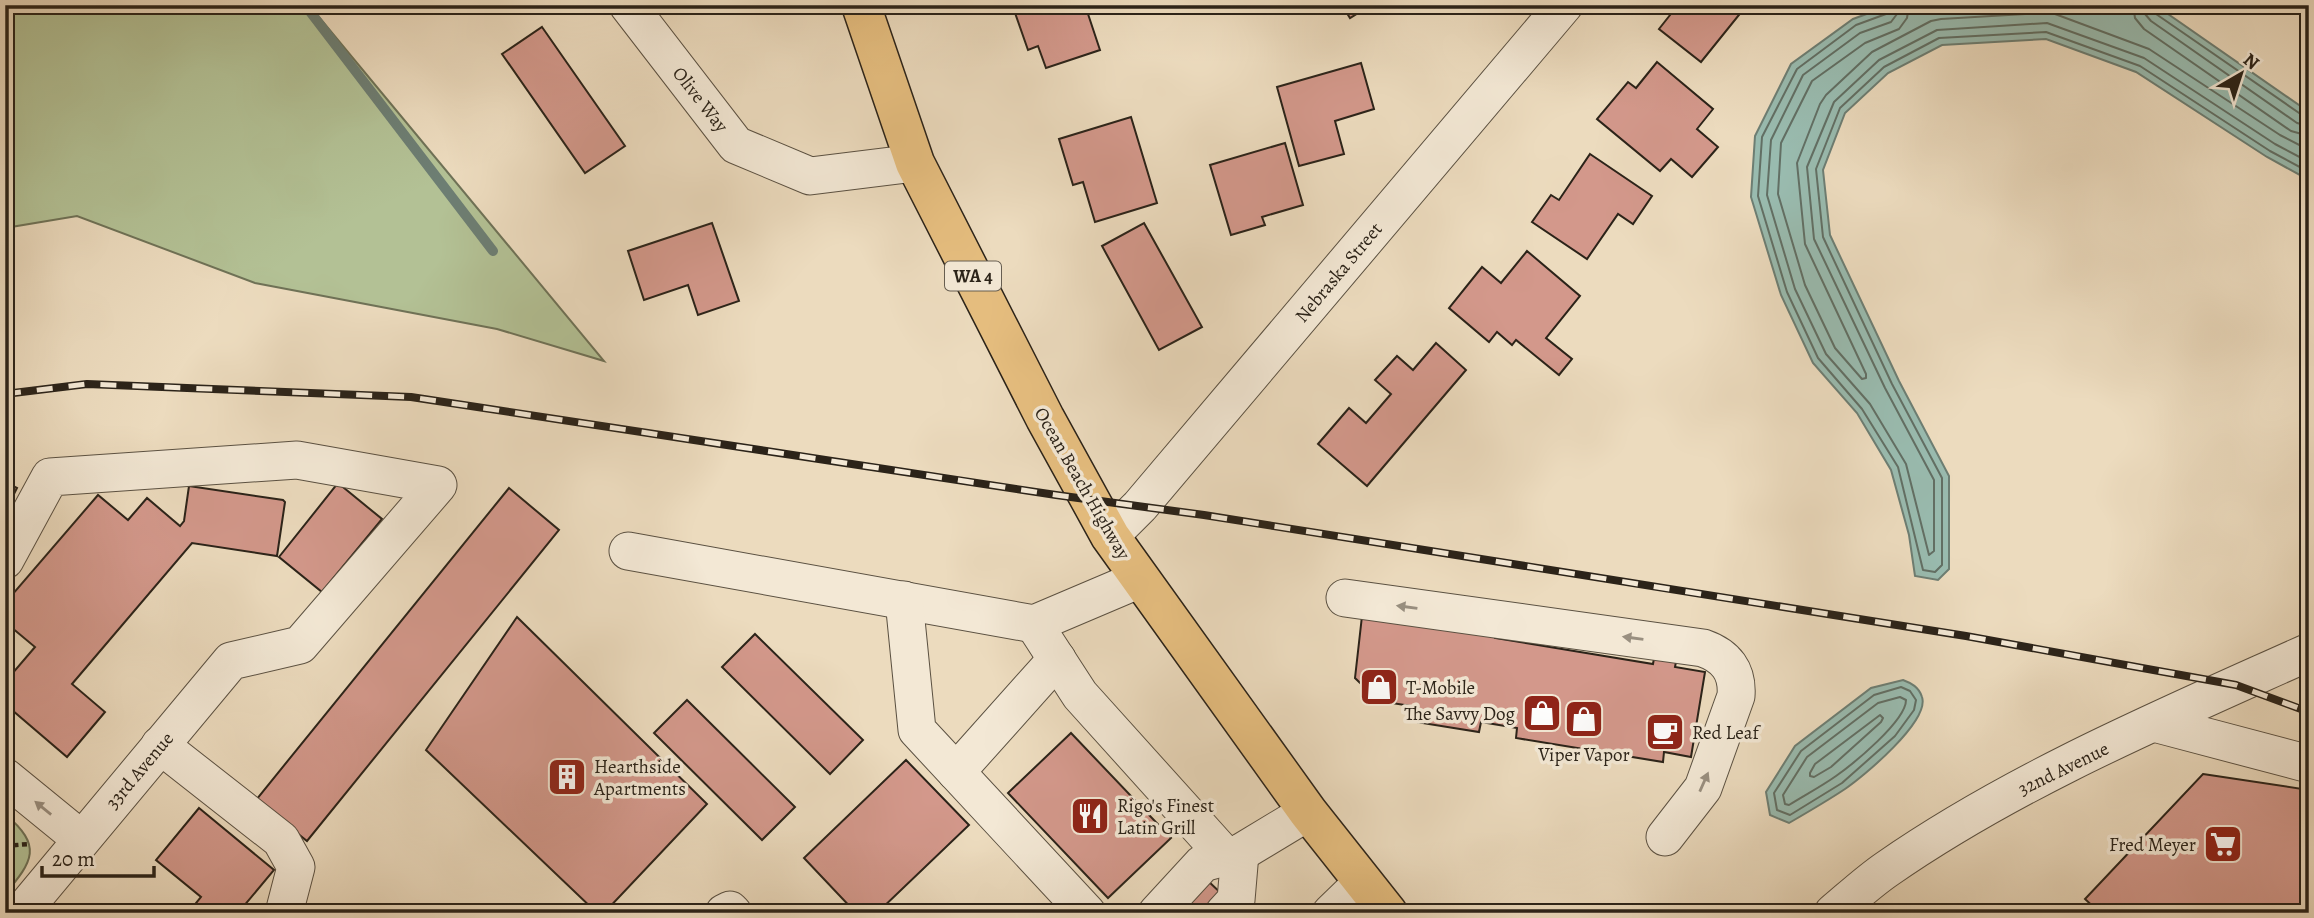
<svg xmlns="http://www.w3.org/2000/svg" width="2314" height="918" font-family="Alegreya,serif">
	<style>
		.green { fill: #b3c195; stroke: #6f7257; stroke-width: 2 }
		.water { fill: #99bbaf; stroke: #6d7e73; stroke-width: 2 }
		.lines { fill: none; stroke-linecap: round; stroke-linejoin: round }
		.shore { stroke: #626f64; stroke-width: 2 }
		.stream { stroke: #6d7e73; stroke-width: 10 }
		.building { fill: #d3988b; stroke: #2b2319; stroke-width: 2 }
		.minor-casing { stroke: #5b5142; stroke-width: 39 }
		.major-casing { stroke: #2b2319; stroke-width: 41 }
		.path { stroke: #2b2319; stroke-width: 4.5; stroke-dasharray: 5 3.5; stroke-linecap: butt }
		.minor { stroke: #f3e8d5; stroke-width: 37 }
		.major { stroke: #e6be7f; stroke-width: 38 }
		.rail-casing { stroke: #2b2319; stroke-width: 8 }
		.rail { stroke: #f3e8d5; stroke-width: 5; stroke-dasharray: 16; stroke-linecap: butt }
		.oneway { fill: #998f80 }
		.labels { text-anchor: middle; stroke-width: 7; stroke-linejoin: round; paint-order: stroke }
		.shield { fill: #f3e8d5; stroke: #675e51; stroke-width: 2 }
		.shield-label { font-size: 18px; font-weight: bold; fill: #2b2319 }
		.street-label { font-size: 19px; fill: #2b2319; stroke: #f3e8d5 }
		.poi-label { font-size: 19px; fill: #2b2319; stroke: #f3e8d5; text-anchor: start }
	</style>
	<rect width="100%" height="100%" fill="#ecdbbe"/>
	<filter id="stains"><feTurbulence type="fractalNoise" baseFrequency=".00286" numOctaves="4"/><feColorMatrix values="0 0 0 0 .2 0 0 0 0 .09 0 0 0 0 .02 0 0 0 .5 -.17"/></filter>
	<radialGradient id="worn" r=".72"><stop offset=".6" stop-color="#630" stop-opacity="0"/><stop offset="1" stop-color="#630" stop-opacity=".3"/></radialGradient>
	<!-- green -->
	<g class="green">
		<polygon points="5,5 309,5 604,361 497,329 255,283 77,216 5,228"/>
		<path d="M5,814C43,846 33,861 5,894Z"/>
	</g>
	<!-- water -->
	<g class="water">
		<polygon points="1891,5 2155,5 2309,112 2309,180 2267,157 2136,72 2046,39 1942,45 1888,73 1845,113 1823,170 1830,235 1899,381 1949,476 1949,569 1938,580 1915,576 1909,535 1891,470 1857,413 1813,363 1781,295 1751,197 1755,136 1791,64 1853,19"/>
		<path d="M1903,680C1911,683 1919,687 1922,697C1930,721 1864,776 1845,789C1827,801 1808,812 1789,823L1770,815L1766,792L1795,746L1871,688Z"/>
	</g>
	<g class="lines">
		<!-- shore -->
		<g class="shore">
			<polyline points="1890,5 1886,14 1856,25 1797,69 1762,137 1758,196 1787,292 1818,358 1862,409 1898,467 1923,570 1935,572 1942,565 1942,478 1892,384 1823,237 1816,169 1840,108 1884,67 1939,38 2046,32 2140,66 2270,151 2309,172"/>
			<polyline points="1899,5 1897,14 1891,22 1860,33 1803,75 1771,140 1767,195 1795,289 1826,354 1870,404 1906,464 1929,555 1934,551 1934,480 1885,388 1814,239 1807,167 1834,102 1879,60 1937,30 2047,23 2144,58 2275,144 2309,162"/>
			<polyline points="1909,5 1907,18 1899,29 1865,43 1812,81 1781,143 1778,194 1805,285 1835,348 1862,379 1866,378 1866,374 1805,244 1797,163 1820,104 1826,95 1872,52 1931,21 1941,19 2044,13 2055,14 2149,49 2280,135 2309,150"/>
			<polyline points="2133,5 2135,18 2144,29 2291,131 2309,136"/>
			<polyline points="2144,5 2145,14 2151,21 2297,123 2309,126"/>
			<polyline points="2152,5 2156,14 2302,115 2309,117"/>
			<polygon points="1901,687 1910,691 1916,700 1914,710 1895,736 1842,783 1790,815 1777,810 1774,793 1801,751 1874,695"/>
			<path d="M1900,697L1906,700C1906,721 1853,764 1836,776C1822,786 1805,795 1789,805L1785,804L1783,795L1807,757L1878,703Z"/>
			<polygon points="1880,715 1883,718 1881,722 1831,767 1814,777 1810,776 1810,773 1815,764"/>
		</g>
		<!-- stream -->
		<polyline class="stream" points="305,5 493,251"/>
	</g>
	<!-- building -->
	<g class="building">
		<polygon points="1039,5 1085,5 1100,50 1046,68 1038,46 1028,50 1015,13"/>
		<polygon points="1342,5 1371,5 1350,18"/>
		<polygon points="1678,5 1747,5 1701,62 1659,29"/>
		<polygon points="542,27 625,146 585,173 502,54"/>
		<polygon points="1657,62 1713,109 1697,129 1718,147 1692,177 1671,159 1660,171 1597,119 1628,82 1636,88"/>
		<polygon points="1361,63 1374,109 1335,121 1344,154 1299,166 1277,87"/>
		<polygon points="1131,117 1157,203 1095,222 1083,182 1073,185 1059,139"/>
		<polygon points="1285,143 1303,205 1262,217 1265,225 1231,235 1210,165"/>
		<polygon points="1590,154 1652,196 1633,224 1618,214 1587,259 1532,222 1551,195 1559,200"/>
		<polygon points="712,223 739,301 698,315 688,285 644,300 628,251"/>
		<polygon points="1144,223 1202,327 1159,350 1102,246"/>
		<polygon points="1527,251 1580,296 1546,338 1572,359 1559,375 1516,340 1512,345 1497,332 1489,342 1449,308 1482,267 1501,283"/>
		<polygon points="1436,343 1466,370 1367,486 1318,444 1349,408 1366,423 1391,394 1375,380 1397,356 1413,370"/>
		<polygon points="5,482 17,488 5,512"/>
		<polygon points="338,483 382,519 322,592 279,557"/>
		<polygon points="189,486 283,500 285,502 277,556 192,543 72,684 105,712 67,757 5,704 5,682 35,647 5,622 5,603 98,495 128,520 147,498 180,526 184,521"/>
		<polygon points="509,488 559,530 307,841 256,800"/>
		<polygon points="1362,616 1496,629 1495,638 1653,664 1655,653 1677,657 1675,667 1705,672 1691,757 1664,752 1663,762 1516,738 1517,728 1481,722 1479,732 1416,722 1418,707 1379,701 1355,678"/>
		<polygon points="517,617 707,804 604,913 597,913 426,750"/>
		<polygon points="755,634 863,740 830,774 722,667"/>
		<polygon points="687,700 795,807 762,840 654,733"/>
		<polygon points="1071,733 1171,838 1108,898 1008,793"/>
		<polygon points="906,760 969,825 877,913 856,913 804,858"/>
		<polygon points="2203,774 2309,790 2309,913 2100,913 2085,899"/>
		<polygon points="199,808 274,870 238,913 188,913 201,897 156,860"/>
		<polygon points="1206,879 1226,898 1212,913 1173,913"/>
	</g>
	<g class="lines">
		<!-- minor casing -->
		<g class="minor-casing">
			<g id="minor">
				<polyline points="628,5 736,145 810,176 915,163"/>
				<polyline points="1110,536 1140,506 1564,5"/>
				<polyline points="628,551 1034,624 1140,579"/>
				<polyline points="5,560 50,477 297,460 438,485 300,645 231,661 21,913"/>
				<path d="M1345,598L1703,648C1726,656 1738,671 1736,696L1703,788L1665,837"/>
				<polyline points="904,600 917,730 1087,913"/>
				<polyline points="1034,624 1080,695 1226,857"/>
				<polyline points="2154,723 2309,764"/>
				<polyline points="160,745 281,840 296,867 284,913"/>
				<polyline points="956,772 1057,659"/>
				<polyline points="5,777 81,839"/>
				<polyline points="724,913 730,910 733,913"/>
				<polyline points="1157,913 1203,863 1240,853 1308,812"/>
				<polyline points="1224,913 1236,900 1240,853"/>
				<polyline points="1331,913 1363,882"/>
				<path d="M1833,913C1851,898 1868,882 1887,869C2015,780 2167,716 2309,652"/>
			</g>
		</g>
		<!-- major casing -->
		<g class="major-casing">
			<polyline id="major" points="861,5 915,163 1045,418 1110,536 1308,812 1388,913"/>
		</g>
		<!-- path -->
		<polyline class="path" points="5,846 29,844"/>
		<!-- minor -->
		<use href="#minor" class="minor"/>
		<!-- major -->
		<use href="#major" class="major"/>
		<!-- rail casing -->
		<g class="rail-casing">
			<polyline id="rail" points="5,394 87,384 411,397 1056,495 1204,515 1966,636 2236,685 2309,712"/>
		</g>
		<!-- rail -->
		<use href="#rail" class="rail"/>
	</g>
	<!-- one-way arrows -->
	<defs><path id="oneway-solid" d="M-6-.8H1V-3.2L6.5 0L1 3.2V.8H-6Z" transform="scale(1.75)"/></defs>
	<g class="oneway">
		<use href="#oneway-solid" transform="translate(1407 607) rotate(-172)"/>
		<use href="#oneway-solid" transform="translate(1633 638) rotate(-172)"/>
		<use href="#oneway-solid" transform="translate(1704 782) rotate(-66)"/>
		<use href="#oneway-solid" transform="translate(43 808) rotate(-141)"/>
	</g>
	<!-- icons -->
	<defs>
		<g id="shop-square" transform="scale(2.0125)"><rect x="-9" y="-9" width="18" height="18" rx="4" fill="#8f2418" stroke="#f3e8d5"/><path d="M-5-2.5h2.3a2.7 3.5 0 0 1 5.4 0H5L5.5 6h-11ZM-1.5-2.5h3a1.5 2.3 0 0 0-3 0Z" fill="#fff"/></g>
		<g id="cafe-square" transform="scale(2.0125)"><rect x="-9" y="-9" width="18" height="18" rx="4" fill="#8f2418" stroke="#f3e8d5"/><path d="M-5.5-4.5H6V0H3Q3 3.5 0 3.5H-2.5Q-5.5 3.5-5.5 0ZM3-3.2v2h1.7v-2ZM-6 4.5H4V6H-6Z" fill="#fff"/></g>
		<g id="building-square" transform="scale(2.0125)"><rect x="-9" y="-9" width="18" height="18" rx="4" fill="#8f2418" stroke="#f3e8d5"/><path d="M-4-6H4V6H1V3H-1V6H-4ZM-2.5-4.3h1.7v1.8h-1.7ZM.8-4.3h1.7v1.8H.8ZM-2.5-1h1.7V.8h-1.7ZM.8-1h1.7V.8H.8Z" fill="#fff"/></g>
		<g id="restaurant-square" transform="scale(2.0125)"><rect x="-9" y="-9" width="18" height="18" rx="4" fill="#8f2418" stroke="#f3e8d5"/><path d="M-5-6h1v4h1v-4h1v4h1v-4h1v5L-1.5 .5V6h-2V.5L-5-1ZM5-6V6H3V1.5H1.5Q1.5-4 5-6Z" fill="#fff"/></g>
		<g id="supermarket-square" transform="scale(2.0125)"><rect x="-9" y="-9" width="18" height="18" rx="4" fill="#8f2418" stroke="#f3e8d5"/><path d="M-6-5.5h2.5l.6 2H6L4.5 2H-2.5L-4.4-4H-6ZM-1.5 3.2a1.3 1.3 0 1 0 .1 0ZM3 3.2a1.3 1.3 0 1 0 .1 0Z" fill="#fff"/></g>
	</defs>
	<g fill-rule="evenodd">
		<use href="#shop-square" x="1379" y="687"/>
		<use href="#shop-square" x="1542" y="713"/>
		<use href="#shop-square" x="1584" y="719"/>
		<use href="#cafe-square" x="1665" y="732"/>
		<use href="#building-square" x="567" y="777"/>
		<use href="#restaurant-square" x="1090" y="816"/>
		<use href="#supermarket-square" x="2223" y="844"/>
	</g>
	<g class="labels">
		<!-- shield labels -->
		<rect class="shield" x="945" y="261.5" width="56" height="29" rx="5"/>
		<g class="shield-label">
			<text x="973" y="282">WA 4</text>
		</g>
		<!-- street labels -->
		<g class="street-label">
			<text transform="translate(701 99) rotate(52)" y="7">Olive Way</text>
			<text transform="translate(1338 272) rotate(-50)" y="7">Nebraska Street</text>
			<text transform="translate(1083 483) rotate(60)" y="7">Ocean Beach Highway</text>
			<text transform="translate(2063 768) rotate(-26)" y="7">32nd Avenue</text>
			<text transform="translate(139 770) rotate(-50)" y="7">33rd Avenue</text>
		</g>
		<!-- poi labels -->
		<g class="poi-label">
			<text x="1406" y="694">T-Mobile</text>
			<text x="1515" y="720" text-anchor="end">The Savvy Dog</text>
			<text x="1692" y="739">Red Leaf</text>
			<text x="1584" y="761" text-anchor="middle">Viper Vapor</text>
			<text x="594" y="773">Hearthside<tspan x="594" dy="22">Apartments</tspan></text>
			<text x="1117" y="812">Rigo's Finest<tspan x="1117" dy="22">Latin Grill</tspan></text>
			<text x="2196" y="851" text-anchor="end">Fred Meyer</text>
		</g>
	</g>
	<!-- margin -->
	<rect width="2314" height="918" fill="none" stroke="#ecdbbe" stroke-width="28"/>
	<rect x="7" y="7" width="2300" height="904" fill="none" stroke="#2b2319" stroke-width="3.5"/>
	<rect x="14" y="14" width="2286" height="890" fill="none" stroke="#2b2319" stroke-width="2"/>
	<!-- north arrow -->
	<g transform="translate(2241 74) rotate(39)" stroke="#f3e8d5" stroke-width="5" paint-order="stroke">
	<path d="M0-5L12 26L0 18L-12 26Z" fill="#2b2319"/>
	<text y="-10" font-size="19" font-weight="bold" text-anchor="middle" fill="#2b2319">N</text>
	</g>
	<!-- scale -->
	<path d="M42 866v10h112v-10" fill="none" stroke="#2b2319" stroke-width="3.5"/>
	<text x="52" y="866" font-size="21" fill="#2b2319" stroke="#f3e8d5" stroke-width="5" paint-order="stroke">20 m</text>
	<rect width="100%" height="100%" filter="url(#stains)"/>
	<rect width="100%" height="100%" fill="url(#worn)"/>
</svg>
